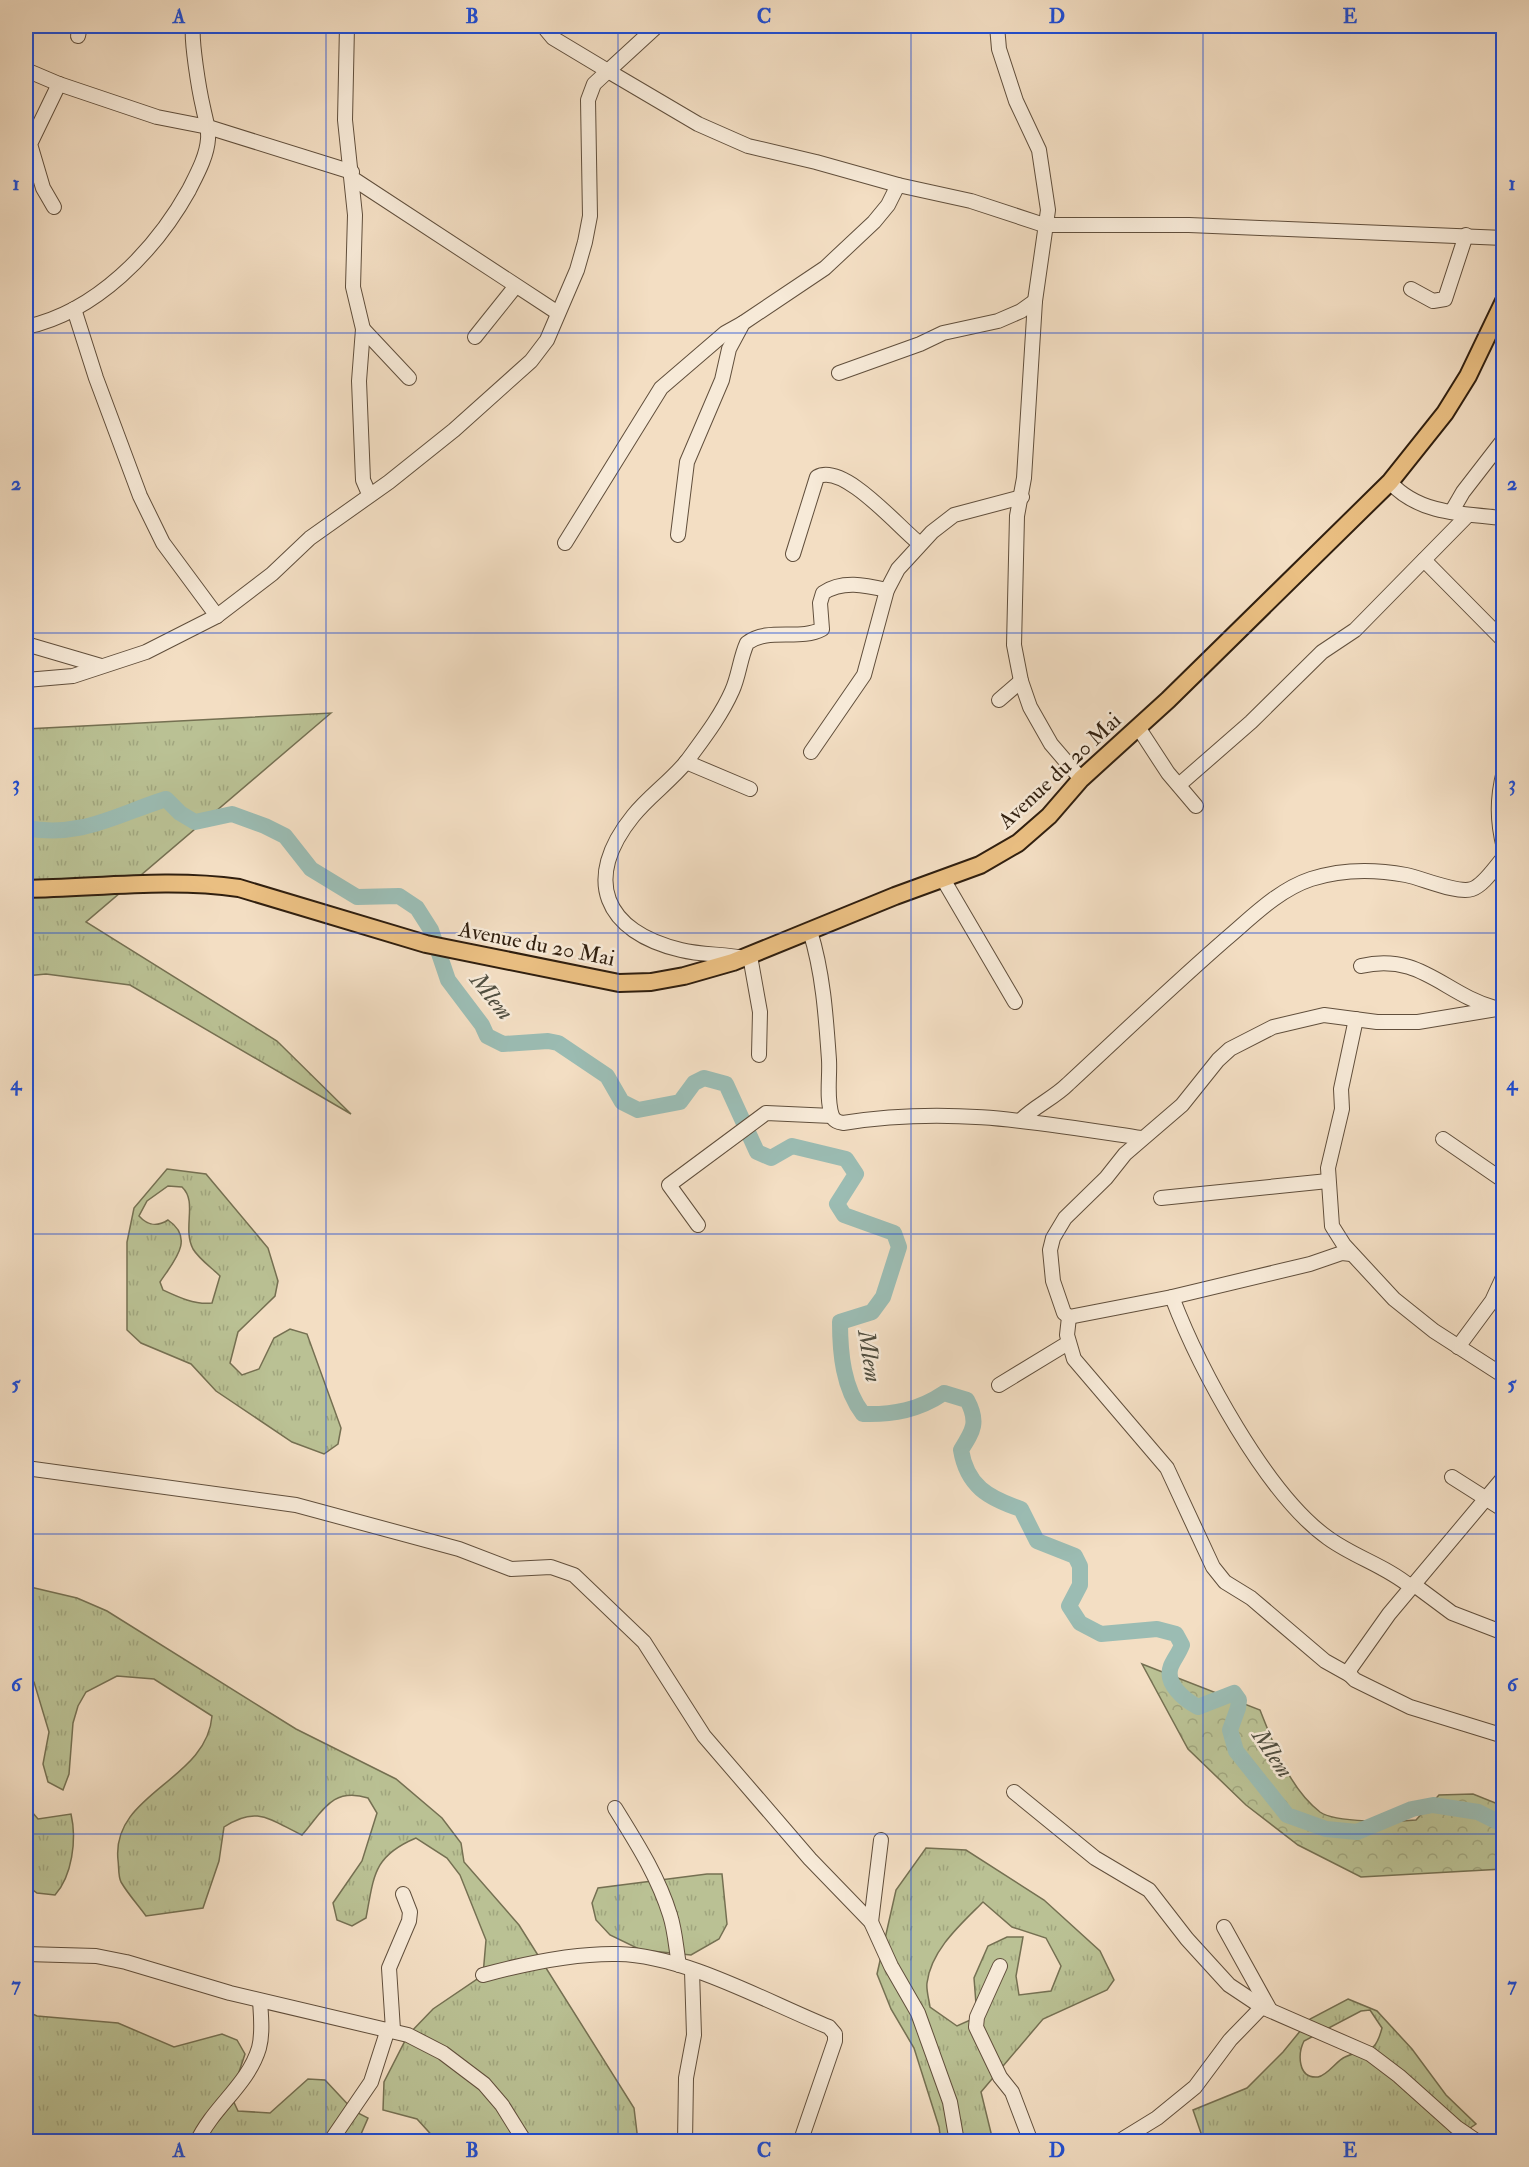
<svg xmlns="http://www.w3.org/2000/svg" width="1529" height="2167" font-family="'IM FELL Double Pica',serif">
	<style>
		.grass { fill: url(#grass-tufts); stroke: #757052; stroke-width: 1.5; fill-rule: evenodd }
		.forest { fill: url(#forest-crowns); stroke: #757052; stroke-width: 1.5 }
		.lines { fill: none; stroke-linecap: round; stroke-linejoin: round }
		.river { stroke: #9bbcb3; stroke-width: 16 }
		.minor-casing { stroke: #614f3c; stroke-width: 16 }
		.major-casing { stroke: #301f0f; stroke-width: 20 }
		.minor { stroke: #f7ead8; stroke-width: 14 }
		.major { stroke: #eabf82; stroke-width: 16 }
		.grid { fill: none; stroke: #1d4ed8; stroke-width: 1.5; stroke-opacity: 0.55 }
		.labels { text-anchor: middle; stroke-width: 5; stroke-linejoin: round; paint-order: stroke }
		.street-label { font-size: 22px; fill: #301f0f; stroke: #f7ead8 }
		.water-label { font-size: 24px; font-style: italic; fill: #504e40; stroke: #f7ead8 }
		.neatline { fill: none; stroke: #1d4ed8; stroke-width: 2 }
		.grid-label { font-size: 20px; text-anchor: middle; font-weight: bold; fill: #1d4ed8 }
	</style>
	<defs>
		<pattern id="grass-tufts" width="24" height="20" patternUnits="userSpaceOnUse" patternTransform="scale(1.5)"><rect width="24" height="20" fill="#bac194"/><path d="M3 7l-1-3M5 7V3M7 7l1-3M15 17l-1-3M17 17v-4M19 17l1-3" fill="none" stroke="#a0a57e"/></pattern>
		<pattern id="forest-crowns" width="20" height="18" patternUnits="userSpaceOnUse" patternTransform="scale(1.5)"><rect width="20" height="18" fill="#bac194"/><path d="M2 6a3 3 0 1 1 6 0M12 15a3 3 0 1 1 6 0" fill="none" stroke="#a0a57e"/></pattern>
	</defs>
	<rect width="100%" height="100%" fill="#f3dec3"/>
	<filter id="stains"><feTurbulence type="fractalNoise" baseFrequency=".00333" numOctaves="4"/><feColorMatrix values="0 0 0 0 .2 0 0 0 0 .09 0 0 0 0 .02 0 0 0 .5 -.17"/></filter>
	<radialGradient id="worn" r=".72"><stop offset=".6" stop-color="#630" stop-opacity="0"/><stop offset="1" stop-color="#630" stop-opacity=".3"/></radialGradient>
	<!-- grass -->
	<g class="grass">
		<polygon points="331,713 86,922 277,1041 351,1114 130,985 46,974 26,976 26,729"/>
		<path d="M167,1169L206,1174L268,1248L278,1281L275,1296L238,1332L230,1363L242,1375L259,1369L274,1338L290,1329L307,1334L341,1428L338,1444L324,1454L292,1442L216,1391L191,1364L141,1343L127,1330V1242L134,1208ZM168,1186L182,1187C198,1202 182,1228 193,1249C199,1259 212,1268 220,1276L212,1303C195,1305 178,1297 163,1290L160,1282C173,1262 196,1239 168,1220C157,1227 148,1226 139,1216L147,1201Z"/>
		<path d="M26,1586L77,1598L107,1611L296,1729L396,1779L442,1818L461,1843L464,1862L519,1925L634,2108L638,2141H437L417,2119L383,2110L384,2082L408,2035L433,2009L483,1975L486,1940L460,1875L447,1858L416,1838C373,1856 374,1876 366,1918L352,1926L337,1920L333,1903L362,1861L377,1813L368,1798C332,1787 323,1811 302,1835C270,1820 257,1805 224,1827L219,1861L203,1908L146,1916C138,1905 128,1894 121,1882C118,1876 119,1867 118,1860C111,1793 207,1781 212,1716L154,1679L117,1676L86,1692L78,1706L73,1723L69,1774L63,1790L48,1782L43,1764L49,1732L34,1682L26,1680Z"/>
		<path d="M26,1805L38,1819L71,1814C77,1840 72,1876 55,1895L37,1893L26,1885Z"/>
		<path d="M926,1848L966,1850L1044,1900L1100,1951L1114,1980L1107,1990L1043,2019L981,2092L993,2141L941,2142L939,2127L914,2048L891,2009L877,1974L896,1890ZM983,1902L1012,1927L1046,1938L1061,1966L1051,1991L1019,1995L1016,1976L1023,1937H1007L988,1946L974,1978L977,2017L957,2026L930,2007C929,1999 926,1990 927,1983C931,1950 961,1924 983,1902Z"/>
		<polygon points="707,1874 722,1874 727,1924 719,1939 691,1955 641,1950 610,1935 596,1920 592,1903 598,1888"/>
		<path d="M1348,1999L1377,2011L1412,2049L1446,2095L1476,2124L1451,2141L1204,2142L1193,2110L1247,2088L1283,2052L1310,2019ZM1370,2010L1382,2028C1374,2058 1367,2046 1345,2057C1336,2061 1328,2075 1318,2077C1297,2079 1298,2053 1304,2041L1361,2011Z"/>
		<polygon points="26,2011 37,2016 118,2023 174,2047 222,2034 237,2040 245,2054 231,2096 238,2111 270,2113 308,2079 325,2080 354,2111 368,2118 358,2141 26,2141"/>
	</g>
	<!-- forest -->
	<path class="forest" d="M1142,1664L1260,1710C1274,1745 1289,1788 1320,1812C1335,1823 1396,1822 1416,1820L1439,1795L1473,1794L1503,1806V1869L1361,1877L1298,1845L1246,1805L1188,1749Z"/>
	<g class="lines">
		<!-- river -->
		<path class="river" d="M26,828C82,838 115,815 166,799L180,813L195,822L232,814L265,826L285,836L311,869L357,897L399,896L417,908L431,930L448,980L482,1025L487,1036L503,1044L548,1041L558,1043L607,1076L622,1102L638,1110L680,1102L694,1083L704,1078L726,1084L757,1152L771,1158L792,1146L846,1159L856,1174L837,1204L844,1215L894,1233L899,1247L883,1297L872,1312L840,1322C840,1353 843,1388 863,1414C893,1415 919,1410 944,1393L967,1400C979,1422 973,1431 961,1450C967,1486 988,1498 1021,1509L1037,1541L1075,1556L1080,1566V1585L1069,1606L1080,1623L1101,1634L1157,1629L1176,1634L1182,1645C1179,1653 1174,1659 1171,1666C1164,1684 1185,1700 1198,1707L1234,1693L1239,1700L1238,1708L1230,1730L1236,1751L1287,1815L1326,1829L1357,1832L1412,1809L1433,1805L1478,1812L1504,1825"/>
		<!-- minor casing -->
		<g class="minor-casing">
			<g id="minor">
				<polyline points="347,26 345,120 355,215 353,287 363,329 359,381 363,480 369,494"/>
				<polyline points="657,26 608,71 698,124 748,146 816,162 898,185 971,201 1044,225 1189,225 1504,238"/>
				<polyline points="997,26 999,49 1016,101 1039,150 1048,210 1035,301 1024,478 1017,516 1014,645 1021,681 1030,707 1051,744 1081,779"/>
				<polyline points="78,36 80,26"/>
				<polyline points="26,70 59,84 157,117 208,127 352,172"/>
				<polyline points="352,178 558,313"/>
				<polyline points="54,207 43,188 30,144 59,84"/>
				<polyline points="1411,289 1433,301 1445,299 1466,235"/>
				<polyline points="74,309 96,378 140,496 163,543 217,616"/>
				<path d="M26,327C96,312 155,251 189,190C197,174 207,156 208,139C209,128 205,118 203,107C199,90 191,41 193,26"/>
				<polyline points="363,329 409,378"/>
				<polyline points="475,337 515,287"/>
				<polyline points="839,373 920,344 943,333 998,321 1021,311 1035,301"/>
				<path d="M1390,482C1418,514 1463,514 1504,518"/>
				<polyline points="1452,511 1463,492 1504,439"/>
				<polyline points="678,535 687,462 722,380 729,349 743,323 825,268 874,222 888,205 898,185"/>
				<polyline points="565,543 661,388 725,333 743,323"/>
				<path d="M793,554L817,477C844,462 899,528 920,544"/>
				<polyline points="1424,560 1504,641"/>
				<polyline points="26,644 101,666"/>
				<polyline points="26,680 73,676 146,652 217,616 272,574 310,538 389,482 454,430 531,361 547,340 577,270 585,242 590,216 588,100 594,84 608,71 553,38 543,26"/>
				<polyline points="999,700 1021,681"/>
				<polyline points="1138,727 1168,773 1196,806"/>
				<polyline points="811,752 864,675 887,590 898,569 932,532 954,515 1022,497"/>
				<polyline points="686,762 750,789"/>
				<path d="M1504,771C1497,798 1497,821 1504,848"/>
				<polyline points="1180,784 1251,722 1322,652 1355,630 1468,515"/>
				<polyline points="943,879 1015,1002"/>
				<path d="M810,931C823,972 826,1017 829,1060C830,1078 826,1098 832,1116C834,1121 838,1122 843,1123C950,1106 1036,1122 1141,1138"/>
				<polyline points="750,956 760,1012 759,1055"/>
				<path d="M744,958C724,954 701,955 681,950C604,932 582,879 633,816C649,796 671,781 687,761C703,739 721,716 732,691C739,676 740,658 747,643C768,627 800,641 822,629L820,603L823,593C842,580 865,585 887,590"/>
				<path d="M1361,966C1420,952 1444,994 1495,1008"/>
				<polyline points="1504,1006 1504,1024"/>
				<polyline points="1356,1019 1341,1089 1342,1109 1328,1168 1332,1226 1344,1245 1394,1299 1434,1331 1504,1376"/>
				<path d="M1021,1120C1035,1106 1054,1098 1068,1084C1121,1035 1172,986 1226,939C1252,917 1278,890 1311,879C1342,869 1374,869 1406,875C1422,878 1457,894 1472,889C1484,885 1495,867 1504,857"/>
				<polyline points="1443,1139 1504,1181"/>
				<polyline points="1161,1198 1328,1181"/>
				<polyline points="698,1225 669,1185 766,1113 832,1116"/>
				<path d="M1172,1297C1199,1368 1266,1494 1328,1538C1354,1557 1386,1566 1411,1587"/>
				<polyline points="1069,1317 1172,1297 1310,1264 1342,1253 1351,1254"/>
				<polyline points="1458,1347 1492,1301 1504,1275"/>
				<polyline points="999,1385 1068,1343"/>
				<polyline points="26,1468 296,1505 459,1549 511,1569 551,1567 574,1575 644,1642 704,1736 810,1859 871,1922 891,1966 918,2013 950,2102 957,2142"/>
				<polyline points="1452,1477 1504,1510"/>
				<polyline points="1504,1477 1389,1614 1350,1669 1350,1675 1355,1680 1410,1707 1504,1736"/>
				<polyline points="1413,1584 1452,1613 1504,1633"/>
				<polyline points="1350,1675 1325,1661 1251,1598 1225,1582 1213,1567 1167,1468 1074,1359 1067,1335 1069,1317 1064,1313 1053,1281 1050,1250 1053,1238 1065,1218 1106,1178 1125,1154 1182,1105 1218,1060 1230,1049 1273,1027 1324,1015 1377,1022 1418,1022 1503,1008"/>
				<polyline points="1014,1792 1095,1858 1149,1890 1187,1939 1229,1985 1262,2007 1370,2054 1399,2076 1456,2127 1478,2142"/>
				<path d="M615,1808C636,1842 658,1876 670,1915C675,1930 676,1948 679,1965"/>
				<polyline points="871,1922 881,1840"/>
				<polyline points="1224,1927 1270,2010"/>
				<polyline points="26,1954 96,1956 126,1962 230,1993 408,2035 443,2053 484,2084 502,2105 525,2142"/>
				<polyline points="1000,1966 977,2017 976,2027 1000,2077 1012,2092 1031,2142"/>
				<path d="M483,1975C527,1963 573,1953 618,1954C684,1955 767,2002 829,2027L835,2034V2041L803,2134"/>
				<polyline points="393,2030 389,1968 409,1921 410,1912 403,1894"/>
				<path d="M197,2142C213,2107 248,2085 259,2048C263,2033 261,2016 260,2001"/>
				<polyline points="330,2142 371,2082 388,2029"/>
				<polyline points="685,2142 686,2078 694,2035 692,1971"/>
				<polyline points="1118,2142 1157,2118 1195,2087 1230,2040 1262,2007"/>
			</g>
		</g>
		<!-- major casing -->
		<g class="major-casing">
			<path id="major" d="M26,889C96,888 168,878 239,888L426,944L619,983L651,982L684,976L733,962L895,896L980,865L1018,843L1049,816L1081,779L1168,700L1390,482L1445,413L1468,376L1504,301"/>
		</g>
		<!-- minor -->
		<use href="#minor" class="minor"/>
		<!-- major -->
		<use href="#major" class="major"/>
	</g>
	<!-- grid -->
	<path class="grid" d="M326,26V2142M618,26V2142M911,26V2142M1203,26V2142M26,333H1504M26,633H1504M26,933H1504M26,1234H1504M26,1534H1504M26,1834H1504"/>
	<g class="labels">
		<!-- street labels -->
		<g class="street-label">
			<text transform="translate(1059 770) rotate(-43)" y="8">Avenue du 20 Mai</text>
			<text transform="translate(537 943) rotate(11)" y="8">Avenue du 20 Mai</text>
		</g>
		<!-- water labels -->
		<g class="water-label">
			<text transform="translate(492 996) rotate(51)" y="8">Mlem</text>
			<text transform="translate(870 1356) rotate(81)" y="8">Mlem</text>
			<text transform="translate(1273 1753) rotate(56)" y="8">Mlem</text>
		</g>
	</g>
	<!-- margin -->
	<rect width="1529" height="2167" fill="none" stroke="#f3dec3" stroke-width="66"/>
	<rect x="33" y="33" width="1463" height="2101" class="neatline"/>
	<g class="grid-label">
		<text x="179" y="23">A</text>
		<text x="472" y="23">B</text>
		<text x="764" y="23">C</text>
		<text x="1057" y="23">D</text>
		<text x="1350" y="23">E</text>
		<text x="16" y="190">1</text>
		<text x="1512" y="190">1</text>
		<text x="16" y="490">2</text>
		<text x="1512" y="490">2</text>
		<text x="16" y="790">3</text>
		<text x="1512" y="790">3</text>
		<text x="16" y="1090">4</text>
		<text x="1512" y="1090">4</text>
		<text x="16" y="1390">5</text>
		<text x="1512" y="1390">5</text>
		<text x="16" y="1691">6</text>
		<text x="1512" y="1691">6</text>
		<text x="16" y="1991">7</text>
		<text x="1512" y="1991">7</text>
		<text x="179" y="2157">A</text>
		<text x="472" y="2157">B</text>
		<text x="764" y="2157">C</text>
		<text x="1057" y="2157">D</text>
		<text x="1350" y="2157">E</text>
	</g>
	<rect width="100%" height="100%" filter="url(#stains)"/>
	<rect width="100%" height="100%" fill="url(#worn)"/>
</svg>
